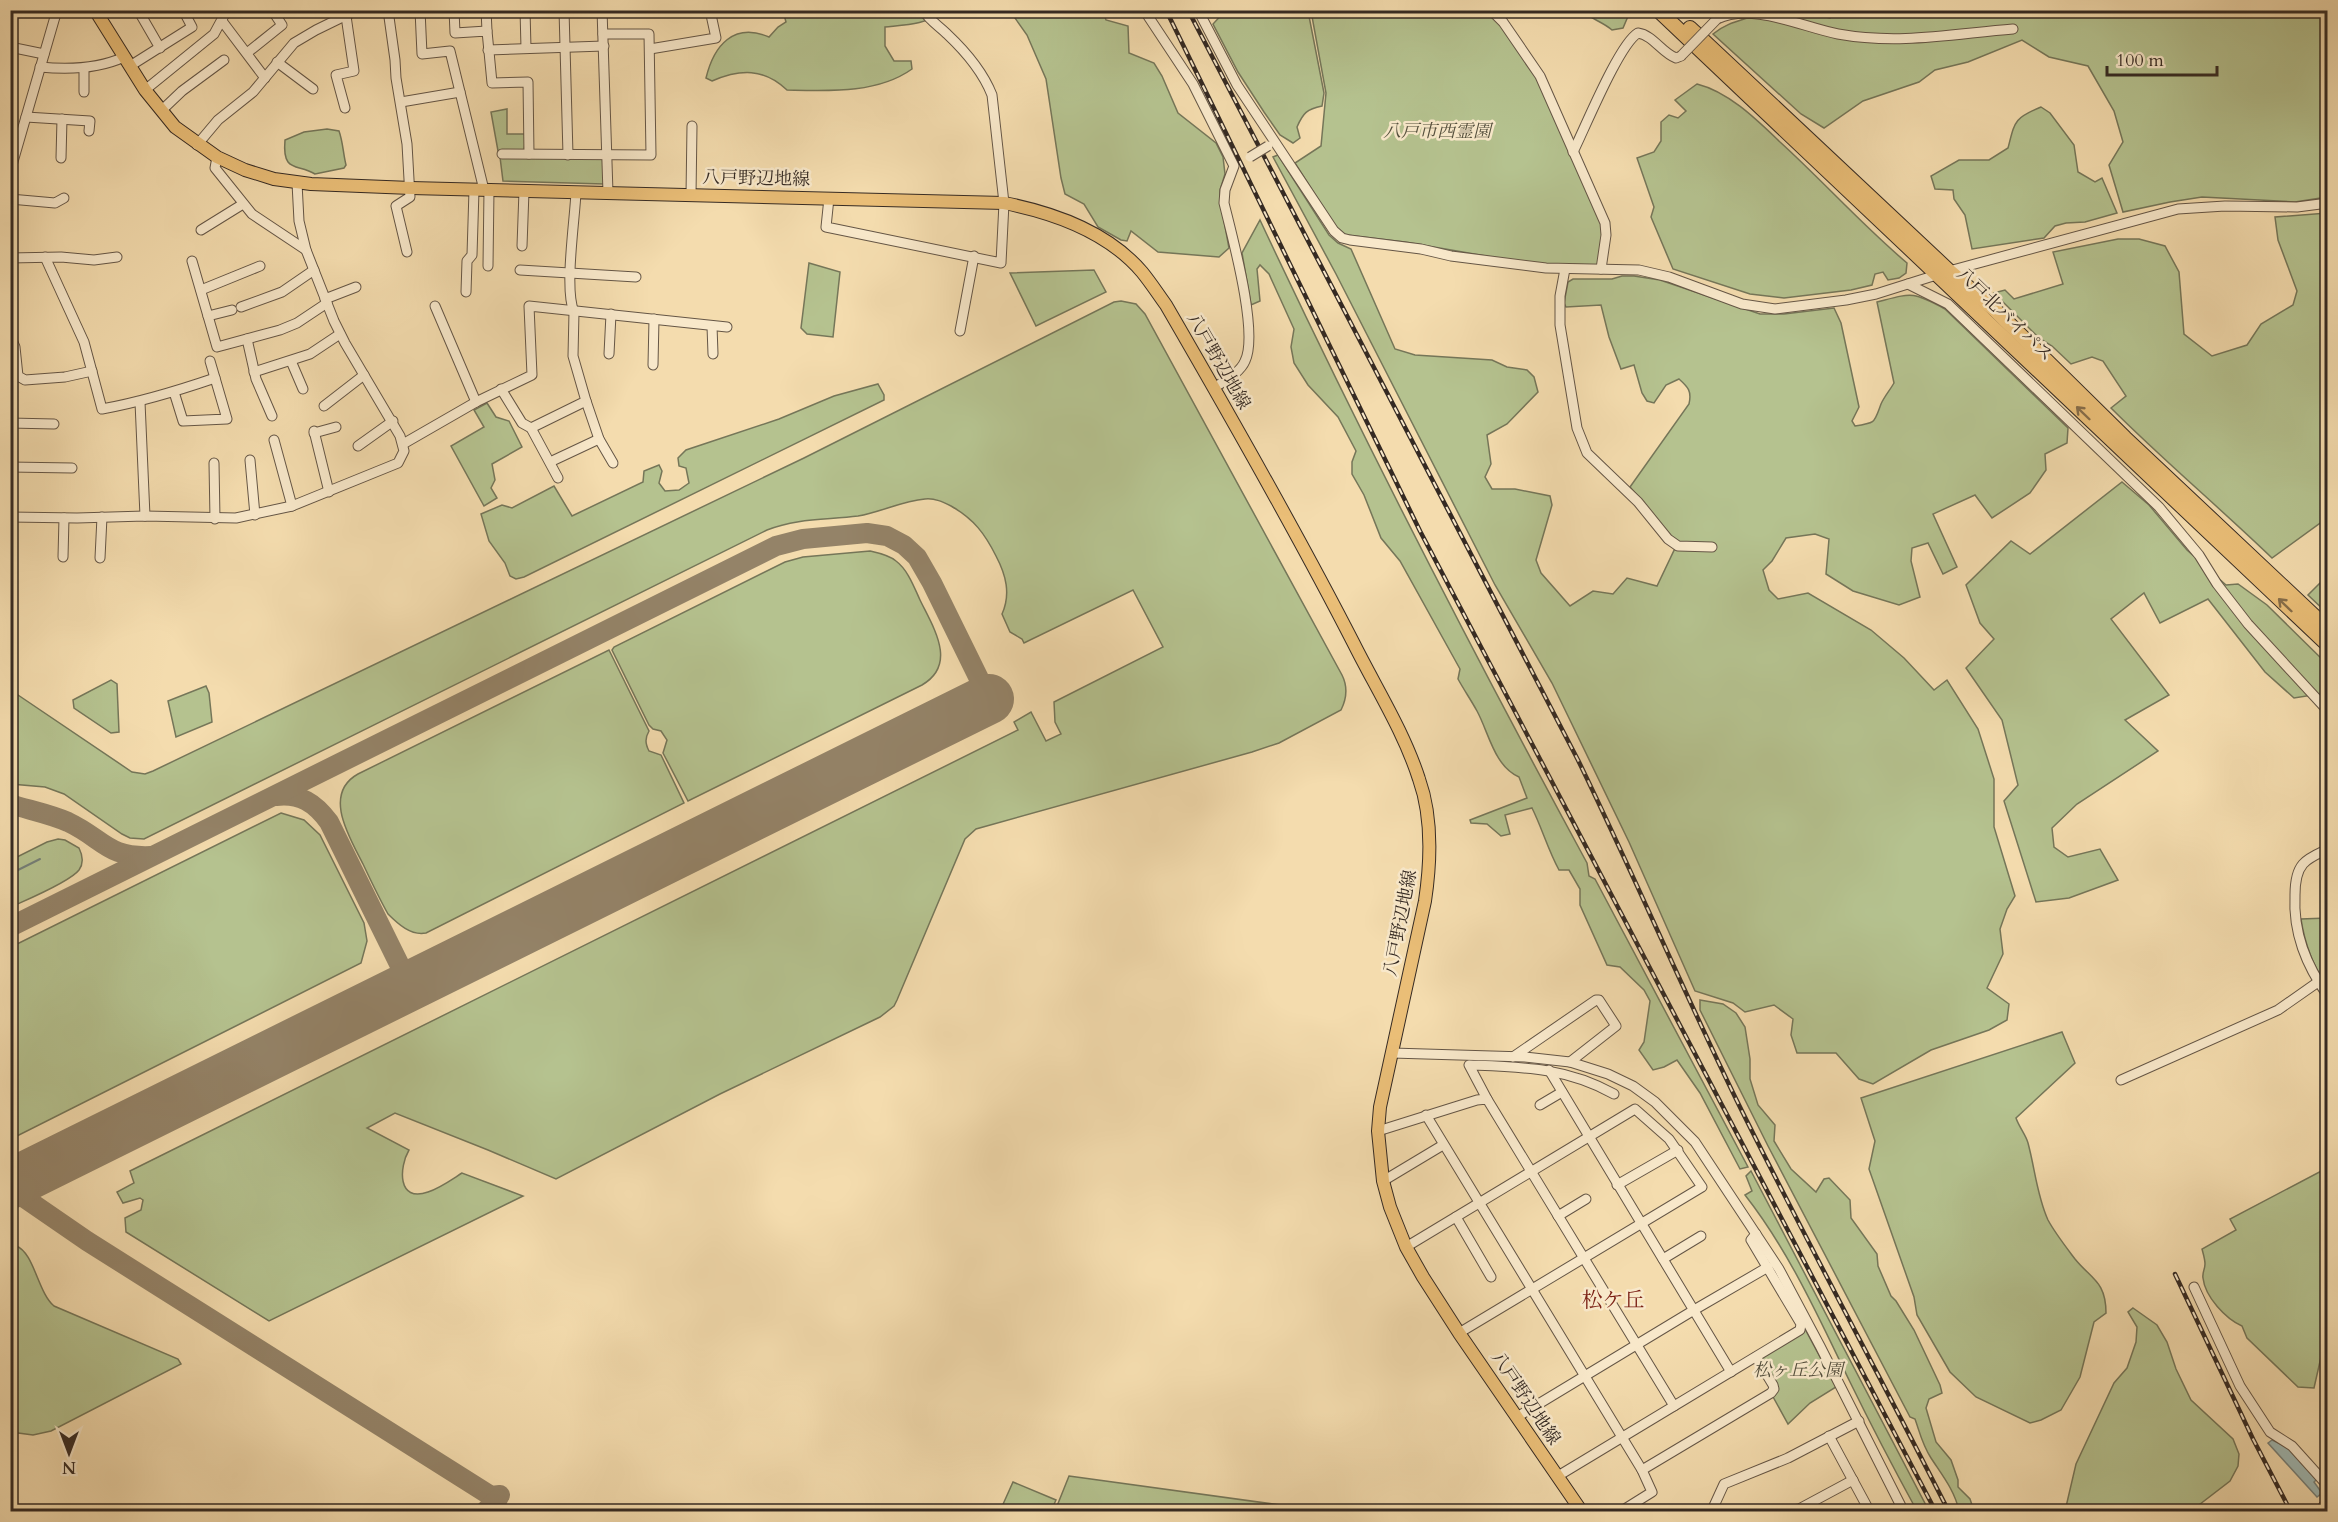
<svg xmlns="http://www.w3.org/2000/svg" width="2338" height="1522" font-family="Cardo,'Noto Serif JP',serif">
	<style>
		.green { fill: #b5c28f; stroke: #757659; stroke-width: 1.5 }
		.water { fill: #9fb9b4; stroke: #75807a; stroke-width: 1.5 }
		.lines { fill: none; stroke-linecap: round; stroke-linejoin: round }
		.stream { stroke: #75807a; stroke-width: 2 }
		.taxiway { stroke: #948368; stroke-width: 20 }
		.runway { stroke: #948368; stroke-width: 50 }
		.minor-casing { stroke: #655646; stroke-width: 11 }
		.major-casing { stroke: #352a23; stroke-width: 14 }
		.highway-casing { stroke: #352a23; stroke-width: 16 }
		.minor { stroke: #f8e8ca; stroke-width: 9 }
		.major { stroke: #eabe77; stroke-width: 12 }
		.highway { stroke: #eabe77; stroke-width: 14 }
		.rail-casing { stroke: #352a23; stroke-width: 4.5 }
		.rail { stroke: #f8e8ca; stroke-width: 2; stroke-dasharray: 7; stroke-linecap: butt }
		.minor-bridge-casing { stroke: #655646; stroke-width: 11; stroke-linecap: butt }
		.minor-bridge { stroke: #f8e8ca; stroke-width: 9 }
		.oneway { stroke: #866d49 }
		.labels { text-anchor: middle; stroke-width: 5; stroke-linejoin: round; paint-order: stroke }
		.park-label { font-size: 18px; font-style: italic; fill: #55503e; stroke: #f8e8ca }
		.street-label { font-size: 18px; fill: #352a23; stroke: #f8e8ca }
		.quarter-label { font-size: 21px; fill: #7a1f14; stroke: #f8e8ca }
	</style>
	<rect width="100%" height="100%" fill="#f4dcae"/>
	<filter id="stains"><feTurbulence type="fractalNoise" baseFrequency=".00333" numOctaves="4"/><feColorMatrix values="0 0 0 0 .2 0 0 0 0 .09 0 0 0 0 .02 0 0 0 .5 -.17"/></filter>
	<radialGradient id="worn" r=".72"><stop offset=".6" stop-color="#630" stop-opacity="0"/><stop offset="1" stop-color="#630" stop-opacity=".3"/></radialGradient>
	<!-- green -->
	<g class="green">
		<path d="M1226,10L1308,11L1324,93L1322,106C1307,109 1303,113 1297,127L1300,138L1293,143L1280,135L1264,112L1238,72L1213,24Z"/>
		<path d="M1768,10L1797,11L1830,18L1841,10L2327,11V197L2295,202L2202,197L2170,202L2123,212L2109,165L2123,142L2114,111L2088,66L2049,57L2022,40L1968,62L1935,70L1919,82L1863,101L1824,128L1801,114L1713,34C1729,20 1749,20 1768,10Z"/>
		<path d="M783,11H941C928,25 904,25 885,27V46L894,61H911L912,69C877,94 828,91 787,90C764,68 740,69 712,81L706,78C714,45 734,22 769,37L778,27L786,22Z"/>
		<polygon points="1010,11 1103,11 1106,20 1128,26 1129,53 1154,63 1162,76 1178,113 1216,143 1223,157 1225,174 1220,190 1220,199 1229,248 1219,257 1158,252 1131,231 1127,241 1121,240 1098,227 1084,204 1065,194 1061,178 1046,79 1027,35"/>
		<polygon points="1311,11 1486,11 1494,14 1536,76 1603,226 1599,265 1546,264 1503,259 1405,242 1346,235 1335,226 1295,163 1321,146 1326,93"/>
		<path d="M1582,11H1628L1629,14L1623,28L1612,30C1603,22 1591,19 1582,11Z"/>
		<path d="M1697,84C1729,92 1757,120 1780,142C1823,181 1862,225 1907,263L1906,273L1899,278L1888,280L1883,272L1875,274L1872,285L1851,290L1784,298L1750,294L1673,269L1651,217L1654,207L1637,158L1654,152L1661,141V122L1669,115L1678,118L1686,111L1675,100Z"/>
		<path d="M2041,107L2050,113L2074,145L2078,172L2095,182L2102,178L2117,213L2085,222L2066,223L2055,226L2044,238L1972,249L1965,215L1954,199L1953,190L1935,189L1931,176L1959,160H1989L2008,148C2015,121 2014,118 2041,107Z"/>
		<polygon points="507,109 507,134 526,134 524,151 498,151 491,112"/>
		<path d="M327,129L339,131C343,142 343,153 346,165L344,168L315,174C298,163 282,174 285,140L304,132Z"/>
		<path d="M1278,155L1329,235L1338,243L1351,249L1395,349L1415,355L1492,360L1507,367L1527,370L1534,377L1538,392L1507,424L1487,435L1491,464L1485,477L1492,489H1515L1550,496L1552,505L1536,560L1541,573L1570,606L1593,591L1613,594L1627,578L1657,586L1677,544L1630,487L1689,404C1692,391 1688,387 1679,379L1666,385L1654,403L1647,401L1642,393L1634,365L1621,369L1609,337L1601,305L1566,307L1564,303L1568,282L1573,279H1612L1622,276H1634L1660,280L1760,314H1784L1834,308L1841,323L1859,407L1852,421L1855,426C1876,423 1874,423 1881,404C1884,397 1890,390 1894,383L1877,302C1912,293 1912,291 1945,309L2068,428L2067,443L2045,454L2046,470L2030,493L1992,518L1975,495L1933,514L1957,567L1943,574L1928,543L1912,548L1911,561L1920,597L1899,605L1853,591L1826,574L1829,539L1815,534L1786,538L1772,561L1763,570L1769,590L1778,599L1808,593L1871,630L1904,658L1934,690L1947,680L1978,729L1994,779V827L2015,896L2007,909L2000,929L2003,954L1987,988L2009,1004L2007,1020L1989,1030L1931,1050L1873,1084L1859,1079L1836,1053H1797L1791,1035L1793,1019L1774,1005L1745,1012L1733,1003L1695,991L1629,842L1552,683L1495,585L1336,274L1273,157Z"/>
		<polygon points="500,157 603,158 604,184 503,181"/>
		<path d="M2327,213V518L2272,558C2219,507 2163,460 2111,408L2126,396L2103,361L2092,357L2071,364L2052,346L2039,338L1994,293L2005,290L2014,299L2063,284L2053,252L2118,239H2139L2165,246L2179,272L2184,334L2212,356L2247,345L2261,324L2293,305L2297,291L2278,240L2275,217Z"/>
		<path d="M1260,220C1362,438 1472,651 1587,863L1589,876L1595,879L1748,1167L1740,1169L1700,1093L1677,1060L1664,1067L1653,1070L1639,1050L1644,1042L1650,1001L1644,990L1620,967L1607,965L1580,905V889L1569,870H1559C1548,850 1542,828 1532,808L1505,815L1510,834L1501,836L1487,824L1471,823L1470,820L1527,798L1519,777C1494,766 1489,733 1477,711C1471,700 1464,690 1458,679L1460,669L1400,561L1381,538L1364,495L1352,474V462L1356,451L1338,417L1308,385L1294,363L1291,347L1294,329L1269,274L1260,265L1257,269L1260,301L1251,305L1242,253Z"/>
		<polygon points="809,263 840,272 833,337 807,334 801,328"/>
		<polygon points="1094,270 1106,292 1036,326 1010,273"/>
		<path d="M1121,301L1136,304L1145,314L1342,675C1348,687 1347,698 1341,710L1279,743L1252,752L976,829L965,839L897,1000L894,1006L880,1017L720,1094L556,1179L488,1150L395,1113L367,1128L409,1150C399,1167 397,1203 428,1192C440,1188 451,1180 462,1173L523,1196L269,1321L126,1232L125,1218L141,1210L143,1200L140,1198L123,1203L117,1192L134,1183L130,1171L1018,730L1014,722L1031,712L1046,741L1061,734L1055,722L1054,702L1163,647L1133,590L1024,643L1022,639L1010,632L1002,614C1011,594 1006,575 996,556C985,534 974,519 951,506C943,502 935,498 925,499C902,501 881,512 858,516C827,520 797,518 767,530L144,839L130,838L122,834L64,794L45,787L11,784V698L18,695L132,772L145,774L153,771L804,458L1114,302Z"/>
		<polygon points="878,384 884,395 884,400 524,577 516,579 510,576 505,563 489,541 481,514 502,505 512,508 554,486 572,516 643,482 644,471 659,465 662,471 659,483 665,491 679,490 689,483 686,468 679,466 678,458 686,450 779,419 834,396"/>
		<polygon points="487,403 496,417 509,421 522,447 492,464 495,480 491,488 497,498 484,506 451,446 484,427 474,410"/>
		<polygon points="2122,482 2149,505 2187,550 2226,585 2238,584 2267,605 2327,664 2327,702 2319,694 2294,698 2265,672 2208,599 2160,623 2144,593 2111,619 2169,695 2125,720 2158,751 2077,804 2052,828 2054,847 2068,857 2100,849 2118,880 2069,898 2036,902 2004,801 2018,785 2002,720 1966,668 1994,639 1980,623 1966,585 2011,541 2030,554"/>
		<path d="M870,551C879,553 889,555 896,561C908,570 914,587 920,600C933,627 958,664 922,685L688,801L663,753L667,740L661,731L653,729L649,725L612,650L614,647L785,562L803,557Z"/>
		<polygon points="2327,576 2327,613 2308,595"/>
		<path d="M609,650L649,731C645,738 645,743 649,751L661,755L684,803L426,933C411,936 398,924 388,914C379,898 371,881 363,864C350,838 322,794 358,774Z"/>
		<polygon points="111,680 117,684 119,732 111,733 74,708 73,700"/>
		<polygon points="206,686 209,693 212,722 176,737 168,701"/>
		<polygon points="281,813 304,820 320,835 364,923 367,941 361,963 11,1139 11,947"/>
		<path d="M58,839L65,840L79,848C83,856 84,863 79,870C70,882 26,900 11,907V860L47,842Z"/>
		<path d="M2327,918V987C2313,966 2305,945 2301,919Z"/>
		<path d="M1700,1000L1723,1004L1736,1013L1745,1027L1750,1059V1079L1758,1105L1775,1125L1774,1141L1791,1169L1816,1192L1824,1179L1829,1178L1850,1200L1851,1218L1877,1254L1878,1266L1891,1296L1896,1301L1914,1330L1940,1385L1942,1393L1929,1399L1926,1408L1936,1442L1951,1460L1958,1480V1487L1970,1499L1974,1511H1959C1955,1491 1942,1475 1931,1458C1922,1444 1920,1433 1915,1419L1910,1417L1768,1146L1700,1010Z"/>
		<path d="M2062,1032L2075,1063L2016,1118C2019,1127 2026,1135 2028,1143C2035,1169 2037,1196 2048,1220C2055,1233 2066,1247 2075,1259C2091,1279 2106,1281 2106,1313L2094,1322L2080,1377L2061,1410L2041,1420L2030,1423L1976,1397L1950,1372L1917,1315L1914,1297L1869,1169L1875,1141L1861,1098Z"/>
		<path d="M2327,1168V1352L2321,1357L2314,1388L2298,1387L2247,1338L2242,1326C2226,1319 2205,1297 2203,1278C2202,1273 2205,1269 2205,1264C2205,1259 2203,1253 2202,1249L2236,1230L2230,1219Z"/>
		<path d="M1751,1171L1929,1511H1917C1894,1469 1871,1425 1850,1382C1819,1318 1789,1251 1745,1195L1752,1191L1746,1176Z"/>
		<path d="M16,1246C34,1252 38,1293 54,1306L178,1359L181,1364L51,1431L33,1435L11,1432L10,1247Z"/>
		<polygon points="2133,1308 2157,1325 2167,1342 2176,1369 2191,1400 2233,1439 2239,1454 2238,1466 2230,1481 2191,1511 2065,1511 2076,1464 2114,1383 2127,1368 2136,1342 2137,1327 2128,1312"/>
		<polygon points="1805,1329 1836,1387 1810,1403 1788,1424 1772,1395 1760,1359"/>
		<polygon points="1069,1476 1302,1508 1331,1511 1055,1511"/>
		<polygon points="1013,1482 1056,1500 1051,1511 1000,1511"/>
	</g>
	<!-- water -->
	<polygon class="water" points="2272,1440 2289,1448 2317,1479 2314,1482 2322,1493 2317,1497 2268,1443"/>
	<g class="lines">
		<!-- stream -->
		<polyline class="stream" points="10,874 40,859"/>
		<!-- taxiway -->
		<g class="taxiway">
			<path d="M276,796C300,793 315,803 329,822L410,986"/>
			<path d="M10,804C29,810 50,814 68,822C104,839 107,858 151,856"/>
			<polyline points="10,927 776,546 803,539 867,533 887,536 904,545 917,557 932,583 989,699"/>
			<polyline points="10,1188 87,1241 491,1496 500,1495"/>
			<polyline points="484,1512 498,1499"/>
		</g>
		<!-- runway -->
		<polyline class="runway" points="10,1184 989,699"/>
		<!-- minor casing -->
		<g class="minor-casing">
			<g id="minor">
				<polyline points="138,10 160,48"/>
				<polyline points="388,10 395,60 396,78 407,144 410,197 396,206 407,252"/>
				<polyline points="420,10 422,54 450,51 484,190"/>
				<polyline points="454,10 455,33 487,31 492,83 528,82 529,154"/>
				<polyline points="486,10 487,31"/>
				<polyline points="525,10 526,48"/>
				<polyline points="564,10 568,155"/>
				<polyline points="602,10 608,193"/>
				<path d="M1144,10L1193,84L1234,166L1225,190L1224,203C1232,236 1259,333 1245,361C1240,373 1224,381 1214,388"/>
				<polyline points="1198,10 1237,85 1334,231 1342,238 1350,240 1421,249 1451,256 1546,268 1639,270 1669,277 1742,304 1775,309 1846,300 1876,294 1949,271 2178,209 2225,206 2297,207 2328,203"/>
				<polyline points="1491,10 1503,22 1540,76 1605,223 1606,235 1601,269"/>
				<path d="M1717,19C1752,2 1802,27 1838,34C1899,45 1952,34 2013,29"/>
				<polyline points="222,21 265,78"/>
				<polyline points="10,47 44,54"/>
				<polyline points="650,49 716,38 710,10"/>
				<polyline points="488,50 604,46"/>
				<polyline points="247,53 282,25 272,10"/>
				<polyline points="277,62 313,89"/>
				<polyline points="130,66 192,27 183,10"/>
				<path d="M40,67C70,70 98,69 124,57"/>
				<polyline points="84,68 84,92"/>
				<polyline points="145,90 214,34 227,10"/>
				<polyline points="401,102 460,92"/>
				<polyline points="345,108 336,75 354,71 346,16"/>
				<polyline points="161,111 182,91 224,60"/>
				<polyline points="26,117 90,121 89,131"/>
				<polyline points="197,145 218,120 253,92 294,43 316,30 357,10"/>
				<path d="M1573,152C1585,128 1619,44 1638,33C1653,35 1662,53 1676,58L1681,56"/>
				<polyline points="502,154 651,155 649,34 603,34"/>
				<polyline points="217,157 215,168 252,214 306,250"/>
				<polyline points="61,158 62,119"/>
				<polyline points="10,172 57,10"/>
				<polyline points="691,195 692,126"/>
				<path d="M829,198L826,227L1001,263L1004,203L992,95C983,72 964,50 947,34C938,25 930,21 923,10"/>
				<polyline points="10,199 55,203 64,198"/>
				<polyline points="201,230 243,204"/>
				<polyline points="522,246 524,191"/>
				<path d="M45,257L84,342L102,409C141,402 177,391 215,378L227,419L183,421L174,392"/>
				<polyline points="10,258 61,257 94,260 117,257"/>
				<polyline points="192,261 217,347 280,330 297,323 327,303"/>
				<polyline points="488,266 489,190"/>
				<polyline points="1565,269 1560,296 1560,325 1577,428 1587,453 1638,502 1668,539 1678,546 1712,547"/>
				<polyline points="520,270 636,277"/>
				<polyline points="1908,284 1948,304 2159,507 2199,555 2217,584 2248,624 2328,711"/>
				<polyline points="201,290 260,266"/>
				<polyline points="466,292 467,261 472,255 474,190"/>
				<polyline points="325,299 356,287"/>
				<polyline points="435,306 476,402"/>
				<polyline points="241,307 282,292 314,270"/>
				<polyline points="208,316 232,310"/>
				<polyline points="712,326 713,354"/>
				<polyline points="960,331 974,256"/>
				<polyline points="10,335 15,347 18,376 25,380 65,377 92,371"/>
				<polyline points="247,339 256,379 272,416"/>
				<polyline points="609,354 611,314"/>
				<polyline points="210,361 215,378"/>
				<polyline points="291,361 303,389"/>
				<polyline points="653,365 654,319"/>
				<polyline points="254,372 310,354 340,334"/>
				<polyline points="501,389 522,423 531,428 558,478"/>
				<polyline points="586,401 599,439 613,463"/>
				<polyline points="140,402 145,516"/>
				<polyline points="324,406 364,375"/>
				<polyline points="10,423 54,424"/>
				<path d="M531,428L586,401L573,356L574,312C564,289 575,219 576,192"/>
				<polyline points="314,431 329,492"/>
				<polyline points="314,433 336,427"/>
				<polyline points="274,440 292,506"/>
				<polyline points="403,444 476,402 532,375 529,306 727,327"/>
				<polyline points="358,446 393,421"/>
				<polyline points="250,460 255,515"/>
				<polyline points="550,462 599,439"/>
				<polyline points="214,463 215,519"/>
				<polyline points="10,467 72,468"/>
				<polyline points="10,517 77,518 145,516 236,518 292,506 398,463 404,451 400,436 345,343 334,321 306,250 299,221 297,183"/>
				<polyline points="11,554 11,517"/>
				<polyline points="63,557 64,518"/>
				<polyline points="100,558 102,517"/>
				<path d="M2328,849C2320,853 2309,857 2303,864C2296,872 2295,884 2295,895C2293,933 2306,965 2328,996"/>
				<polyline points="1392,1053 1525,1057 1570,1062 1608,1074 1633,1086 1655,1102 1695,1142 1779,1269 1820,1346 1904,1512"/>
				<polyline points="1513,1057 1596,1000 1599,1000 1616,1026 1570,1062"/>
				<polyline points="1549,1070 1731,1372"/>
				<polyline points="2121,1080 2278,1010 2318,982"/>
				<path d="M1487,1099L1469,1065C1521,1067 1566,1067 1614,1094"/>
				<polyline points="1540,1105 1562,1092"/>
				<polyline points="1426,1115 1642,1470"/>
				<polyline points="1378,1131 1477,1100 1487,1099 1674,1406"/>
				<polyline points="1383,1181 1443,1145"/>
				<polyline points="1617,1185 1678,1150"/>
				<polyline points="1558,1216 1586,1199"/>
				<polyline points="1456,1217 1491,1277"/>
				<polyline points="1406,1247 1635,1109 1669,1139 1702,1187 1459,1333"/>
				<polyline points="1663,1259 1701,1236"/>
				<polyline points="2194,1287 2240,1386 2270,1432 2292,1446 2328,1486"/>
				<polyline points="1517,1417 1694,1310 1768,1267"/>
				<polyline points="1829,1436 1870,1512"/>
				<polyline points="1558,1476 1800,1330 1801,1324 1751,1240 1756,1234"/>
				<polyline points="1620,1512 1652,1492 1642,1470 1771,1393 1774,1389 1773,1385 1756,1357"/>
				<polyline points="1704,1512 1713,1508 1724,1484 1788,1458 1859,1421"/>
				<polyline points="1782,1512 1799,1509 1853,1480"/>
				<polyline points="2319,1512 2328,1500"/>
			</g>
		</g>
		<!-- major casing -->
		<g class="major-casing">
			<path id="major" d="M95,10L145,90L175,127L217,157L245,170L274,179L311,184L411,188L1004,203C1055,213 1108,232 1142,272C1151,283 1158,294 1166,305C1231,417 1295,529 1354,644C1376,688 1404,732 1419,779C1433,818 1431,861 1425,901L1380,1107L1378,1131L1383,1181L1390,1207L1406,1247L1423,1277L1459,1333L1582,1512"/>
		</g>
		<!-- highway casing -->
		<g class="highway-casing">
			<g id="highway">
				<polyline points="1658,10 2328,645"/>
				<polyline points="1690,28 1949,271 1996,311 2125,438 2328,629"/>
			</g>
		</g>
		<!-- minor -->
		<use href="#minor" class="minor"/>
		<!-- major -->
		<use href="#major" class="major"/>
		<!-- highway -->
		<use href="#highway" class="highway"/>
		<!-- rail casing -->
		<g class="rail-casing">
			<g id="rail">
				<polyline points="1166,10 1420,531 1936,1512"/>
				<path d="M1188,10L1578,760C1633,873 1682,988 1737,1101C1805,1239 1879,1374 1949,1512"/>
				<polyline points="2175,1274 2253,1439 2291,1512"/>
			</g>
		</g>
		<!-- rail -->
		<use href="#rail" class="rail"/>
		<!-- minor-bridge casing -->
		<g class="minor-bridge-casing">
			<g id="minor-bridge">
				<polyline points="1681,56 1717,19"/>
				<polyline points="1250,157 1268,146"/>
			</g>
		</g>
		<!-- minor-bridge -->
		<use href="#minor-bridge" class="minor-bridge"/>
	</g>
	<!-- one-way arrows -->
	<defs><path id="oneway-shaft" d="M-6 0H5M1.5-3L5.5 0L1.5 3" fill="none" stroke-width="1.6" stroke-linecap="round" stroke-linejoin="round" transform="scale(1.5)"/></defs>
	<g class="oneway">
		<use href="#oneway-shaft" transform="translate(2083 413) rotate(-136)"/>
		<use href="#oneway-shaft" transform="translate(2285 605) rotate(-136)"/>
	</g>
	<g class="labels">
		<!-- park labels -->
		<g class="park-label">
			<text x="1437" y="137">八戸市西霊園</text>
			<text x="1798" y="1376">松ヶ丘公園</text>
		</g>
		<!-- street labels -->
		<g class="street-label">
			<text transform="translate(756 178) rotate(1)" y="6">八戸野辺地線</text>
			<text transform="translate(2005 314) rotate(44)" y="6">八戸北バイパス</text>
			<text transform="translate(1219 361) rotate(60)" y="6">八戸野辺地線</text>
			<text transform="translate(1400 923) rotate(-79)" y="6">八戸野辺地線</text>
			<text transform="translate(1526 1398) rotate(56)" y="6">八戸野辺地線</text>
		</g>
		<!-- quarter labels -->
		<g class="quarter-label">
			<text x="1613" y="1307">松ケ丘</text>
		</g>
	</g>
	<!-- margin -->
	<rect width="2338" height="1522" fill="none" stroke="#f4dcae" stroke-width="36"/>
	<rect x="12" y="12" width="2314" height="1498" fill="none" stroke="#352a23" stroke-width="3"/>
	<rect x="18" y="18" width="2302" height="1486" fill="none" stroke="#352a23" stroke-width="1.5"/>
	<!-- north arrow -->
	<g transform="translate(69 1453) rotate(180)" stroke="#f8e8ca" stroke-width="4.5" paint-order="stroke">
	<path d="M0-4.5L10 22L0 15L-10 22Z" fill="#352a23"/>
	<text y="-9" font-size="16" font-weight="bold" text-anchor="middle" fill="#352a23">N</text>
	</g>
	<!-- scale -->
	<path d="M2107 66v9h110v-9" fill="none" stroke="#352a23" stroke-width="3"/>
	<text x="2116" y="66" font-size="18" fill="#352a23" stroke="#f8e8ca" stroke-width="4.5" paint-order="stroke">100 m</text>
	<rect width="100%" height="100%" filter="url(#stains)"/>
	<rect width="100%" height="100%" fill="url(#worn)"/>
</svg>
